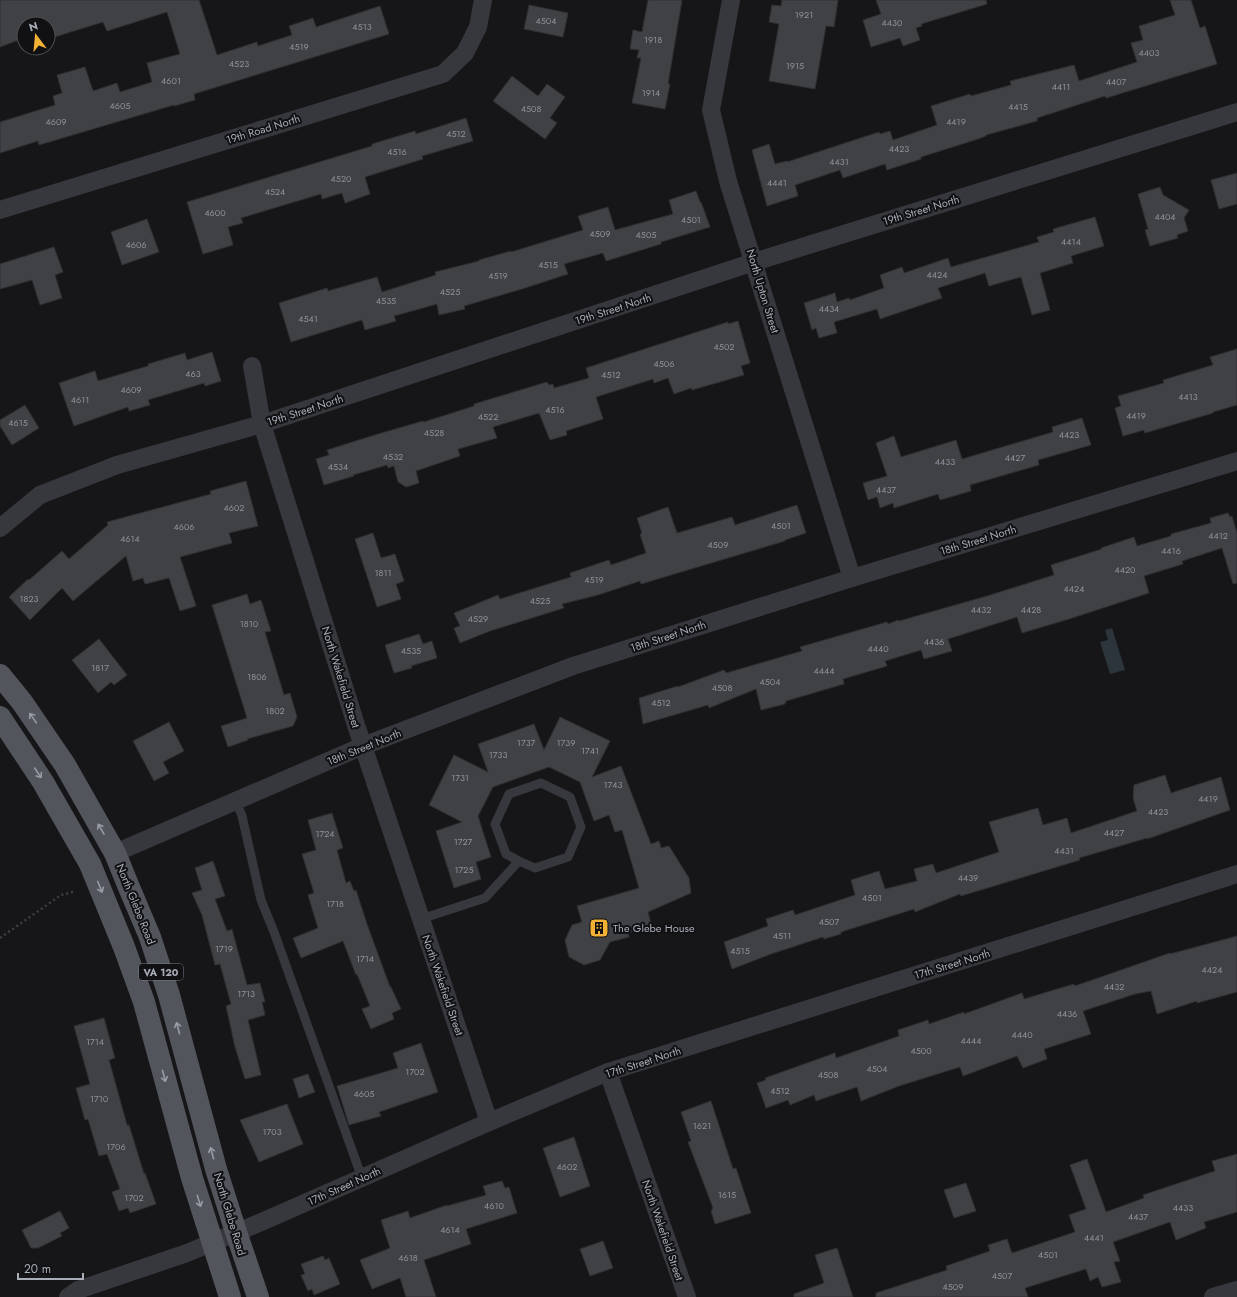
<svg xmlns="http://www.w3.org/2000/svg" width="1237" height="1297" font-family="Jost,sans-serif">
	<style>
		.water { fill: #2c353c }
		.building { fill: #404145; stroke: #303034 }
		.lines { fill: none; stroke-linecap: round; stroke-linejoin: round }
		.path { stroke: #3d3f44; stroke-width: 2.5; stroke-dasharray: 2 3; stroke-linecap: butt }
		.lane { stroke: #37383d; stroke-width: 9 }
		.street { stroke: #37383d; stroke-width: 18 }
		.primary { stroke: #53555c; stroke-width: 22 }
		.oneway { stroke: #979ba6 }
		.labels { text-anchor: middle; stroke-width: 4; stroke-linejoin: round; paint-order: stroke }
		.number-label { font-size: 9px; fill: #8e929b }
		.shield { fill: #111113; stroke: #7b7e86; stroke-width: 1 }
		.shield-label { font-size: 10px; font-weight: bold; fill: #a8adb8 }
		.street-label { font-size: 11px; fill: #a8adb8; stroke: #111113 }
		.poi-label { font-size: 11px; fill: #a8adb8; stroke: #111113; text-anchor: start }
	</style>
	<rect width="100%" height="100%" fill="#161618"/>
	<!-- water -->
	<polygon class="water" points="1112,628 1125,670 1110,674 1100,642 1108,640 1105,630"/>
	<!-- building -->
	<g class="building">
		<polygon points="0,0 199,0 217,55 257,42 258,46 292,35 289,26 313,18 316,27 380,6 389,34 194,94 195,100 174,106 174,105 39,145 38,141 0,153 0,122 55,105 53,96 62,93 57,75 85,67 93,91 117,83 120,92 152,82 147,63 180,54 167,12 107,31 103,22 48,39 48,24 24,24 24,38 0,47"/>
		<polygon points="648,0 682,0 668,84 670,84 665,109 632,103 641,58 637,58 639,50 630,49 633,30 642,32"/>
		<polygon points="782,0 838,0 834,27 826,26 815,89 769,81 779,24 769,22 772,5 781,6"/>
		<polygon points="876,0 986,0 987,4 921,24 922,26 916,28 920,40 903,46 900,38 871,47 863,20 881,14"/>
		<polygon points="1170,0 1191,0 1200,28 1205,26 1217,64 1116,95 1106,98 1105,96 1037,118 1037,121 986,135 986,136 978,139 921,157 921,159 887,170 885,164 843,178 840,170 795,185 798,196 767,206 752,150 769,144 775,164 787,161 787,162 879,132 880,134 890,131 893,140 937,125 931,106 970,94 971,96 1011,85 1010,81 1074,65 1079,81 1137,62 1131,43 1143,40 1139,26 1175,15"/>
		<polygon points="529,5 568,13 563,37 524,29"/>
		<polygon points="512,76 538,96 547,84 565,97 550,118 557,123 545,139 493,101"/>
		<polygon points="466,118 473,141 422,156 423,159 365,177 370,194 345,203 342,193 322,199 321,194 241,218 243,223 228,227 233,245 203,254 187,202 372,146 372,144 415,131 416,134"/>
		<polygon points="1237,173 1237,204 1219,209 1211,180"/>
		<polygon points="1160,187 1163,195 1189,210 1184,218 1188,231 1177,235 1178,238 1150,246 1145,230 1148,229 1138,194"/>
		<polygon points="696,191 700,202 701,202 710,227 661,242 661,244 606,261 603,253 564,264 568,274 522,289 464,306 465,309 439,315 437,304 394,316 396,321 365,330 362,320 291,342 279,303 327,288 328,291 377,277 382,292 436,275 435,272 479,261 479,260 511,251 511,252 583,230 578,216 608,207 615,230 673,214 669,200"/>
		<polygon points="1095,217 1104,246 1071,256 1073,263 1040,273 1050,310 1032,315 1021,277 989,286 985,273 938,288 942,298 880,319 877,309 834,322 837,333 819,338 816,328 812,330 804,303 835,293 837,302 849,298 850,300 884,288 880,275 902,267 904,273 948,258 951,267 1039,242 1037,237 1054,232 1053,229"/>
		<polygon points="147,219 159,252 122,265 111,232"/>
		<polygon points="54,247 63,272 55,275 62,298 40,305 32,280 0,289 0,264"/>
		<polygon points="738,321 750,363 741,366 744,375 692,390 691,388 674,394 668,378 654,383 653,379 596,397 603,419 566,431 567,435 550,440 539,413 493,427 497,438 458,449 460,456 416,471 419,483 406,487 398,482 394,466 388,468 387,465 353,475 354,476 324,485 316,459 329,455 327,450 378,434 423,421 424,422 474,406 474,404 547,382 549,385 553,384 554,388 589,378 586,368 728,322 728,324"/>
		<polygon points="1237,349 1237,405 1213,412 1213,413 1145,433 1144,430 1123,436 1115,408 1121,406 1118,396 1164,383 1163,380 1213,365 1210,357"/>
		<polygon points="212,352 221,381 205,386 204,383 148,400 150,405 129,411 128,407 74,426 59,383 95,371 98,381 148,366 148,364 185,353 187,360"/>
		<polygon points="25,405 39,428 12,445 0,426 0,420"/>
		<polygon points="1082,418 1091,445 1038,460 1039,465 970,485 971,491 940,500 938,494 894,508 893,503 880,508 877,497 868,500 863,483 887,476 876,443 894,436 901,457 956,440 962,459 1053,432 1052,427"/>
		<polygon points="246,481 258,526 229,533 232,543 180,557 196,606 180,611 169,578 145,584 143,578 133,581 126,556 73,601 62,588 30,620 9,597 28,579 29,580 62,551 69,559 108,525 107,522 211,494 210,491"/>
		<polygon points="797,505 806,533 785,540 785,541 641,584 640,581 598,595 562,604 564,608 490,631 460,643 454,628 460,626 454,613 498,595 500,599 571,577 570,573 609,560 611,565 646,553 640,534 642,533 637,518 668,507 677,533 732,517 735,525"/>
		<polygon points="1228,513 1230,517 1232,516 1237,533 1237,583 1233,584 1222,548 1182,561 1183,564 1144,576 1149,593 1069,619 1022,633 1017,617 948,639 952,651 924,659 921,650 885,661 887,666 843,679 844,684 786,701 785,704 761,710 756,689 709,708 708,705 643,724 639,698 678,686 678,687 724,670 726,673 802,651 800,647 887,622 888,624 898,620 899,621 987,596 1054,575 1051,565 1102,549 1101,548 1134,537 1137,546 1171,536 1171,534 1211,523 1210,518"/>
		<polygon points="373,533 381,558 395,554 404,581 396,584 401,599 377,607 355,539"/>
		<polygon points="247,594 250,604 261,600 271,631 265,632 284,695 290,693 297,717 293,726 247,739 248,740 228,747 221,726 247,718 212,605"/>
		<polygon points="419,634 423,644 432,641 437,658 411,666 412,668 394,673 385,645"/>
		<polygon points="99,639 127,675 114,685 111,682 98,693 72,660"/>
		<polygon points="560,717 610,741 592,777 621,766 651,844 659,841 661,848 669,846 689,878 691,893 648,912 651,924 647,925 648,927 628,933 629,937 610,942 600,960 584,965 569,957 565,940 572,925 582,922 577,906 639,888 622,830 615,832 609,815 594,821 580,782 549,767 493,787 478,816 491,857 476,862 481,879 454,888 436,831 462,822 429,805 454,755 488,772 478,744 534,724 544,750"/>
		<polygon points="169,722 184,751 163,762 169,773 154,781 133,741"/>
		<polygon points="1165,775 1171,793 1221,777 1230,810 1147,839 1147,838 1079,858 1080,860 961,896 960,894 915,912 914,909 841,932 841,934 824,939 823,937 771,954 732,969 724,942 768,926 766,919 793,910 795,915 855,895 851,880 879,871 885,889 917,881 914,869 933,864 936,873 999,852 989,822 1038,808 1043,825 1067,818 1071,833 1137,811 1133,798 1134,785"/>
		<polygon points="332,813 343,848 337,850 346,883 350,881 354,891 356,890 367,924 390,987 391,987 401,1009 392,1013 394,1019 371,1029 362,1009 370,1006 357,974 356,975 343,941 301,958 293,938 318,928 308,895 314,893 302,854 316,850 308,820"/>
		<polygon points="213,861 225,896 215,899 227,931 232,929 247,985 260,983 265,1002 262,1002 265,1015 248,1020 261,1075 245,1079 235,1047 226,1006 231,1004 220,964 215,965 202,915 192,893 202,890 195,868"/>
		<polygon points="1237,936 1237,992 1197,1003 1197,1001 1157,1014 1151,991 1135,994 1083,1011 1091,1034 1044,1049 1047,1059 1023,1068 1017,1056 963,1076 960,1067 899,1086 861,1101 857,1087 816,1101 814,1095 790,1105 788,1100 766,1108 757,1083 766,1080 765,1078 835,1053 836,1058 899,1036 898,1030 928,1020 929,1024 964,1012 964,1014 1022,993 1024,999 1074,984 1075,986 1170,953 1170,954"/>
		<polygon points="104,1018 115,1058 109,1060 127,1125 129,1125 144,1174 145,1173 156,1204 130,1213 128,1208 119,1211 112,1192 120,1189 107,1154 99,1156 88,1119 85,1120 76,1088 90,1084 74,1026"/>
		<polygon points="421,1043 438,1092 379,1112 381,1116 349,1125 337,1086 398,1068 393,1053"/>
		<polygon points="308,1074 315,1092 299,1098 293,1079"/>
		<polygon points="711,1101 733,1169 736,1168 751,1213 715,1224 711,1211 713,1208 688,1142 691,1141 681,1112"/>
		<polygon points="287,1104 303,1144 259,1162 240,1120"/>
		<polygon points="574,1137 590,1186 560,1197 543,1148"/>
		<polygon points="1237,1154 1237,1212 1204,1222 1206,1228 1176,1240 1170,1222 1113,1242 1120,1261 1114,1262 1121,1282 1102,1287 1098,1277 1090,1281 1086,1269 1025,1288 1028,1297 876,1297 876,1293 947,1270 946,1266 990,1251 988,1245 1007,1239 1012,1253 1075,1232 1069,1215 1086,1209 1070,1165 1087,1159 1106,1212 1144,1198 1143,1195 1215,1171 1212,1161"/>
		<polygon points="502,1181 505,1188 509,1187 517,1213 466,1229 471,1244 424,1260 436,1297 406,1297 400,1278 372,1289 360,1260 390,1248 381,1220 408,1211 410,1218 447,1205 447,1206 486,1195 483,1186"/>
		<polygon points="966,1183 976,1211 954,1218 944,1190"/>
		<polygon points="60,1211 69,1228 60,1233 62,1236 38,1248 31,1248 22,1230"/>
		<polygon points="603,1241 613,1268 590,1276 580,1249"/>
		<polygon points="837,1248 853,1297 794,1297 794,1294 824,1283 815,1255"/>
		<polygon points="323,1256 325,1260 329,1258 340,1284 314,1295 312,1289 308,1291 301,1275 305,1274 301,1264"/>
	</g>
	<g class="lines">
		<!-- path -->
		<polyline class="path" points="0,938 61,895 73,892"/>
		<!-- lane -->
		<g class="lane">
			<polyline points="236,801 242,816 261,900 274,932 362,1178"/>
			<polyline points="421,919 485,898 519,861 506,854 495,824 509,794 541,783 570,797 581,827 568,857 535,868 519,861"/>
		</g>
		<!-- street -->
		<g class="street">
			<polyline points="731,0 711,110 728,181 852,578"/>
			<polyline points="0,210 443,74 465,53 478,27 483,0"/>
			<polyline points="252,366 262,424 356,725 489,1122"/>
			<polyline points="0,528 40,495 117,465 262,424 754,262 1237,112"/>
			<polyline points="115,853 363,746 573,666 852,578 1237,461"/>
			<polyline points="608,1072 687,1297"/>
			<polyline points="68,1297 78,1290 187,1253 266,1220 489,1122 608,1072 1237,874"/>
			<polyline points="1213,1297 1237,1290"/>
		</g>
		<!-- primary -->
		<g class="primary">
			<polyline points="0,675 22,702 65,765 115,853 128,885 150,937 169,995 216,1169 236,1232 258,1297"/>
			<polyline points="0,717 43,782 90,864 124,947 144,1002 192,1178 230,1297"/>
		</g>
	</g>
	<!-- one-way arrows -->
	<defs><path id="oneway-shaft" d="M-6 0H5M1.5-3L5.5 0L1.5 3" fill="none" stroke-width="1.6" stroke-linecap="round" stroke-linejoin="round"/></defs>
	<g class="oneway">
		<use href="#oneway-shaft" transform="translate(33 718) rotate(-125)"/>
		<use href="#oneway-shaft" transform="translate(38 773) rotate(56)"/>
		<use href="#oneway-shaft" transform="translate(101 829) rotate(-120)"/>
		<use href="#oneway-shaft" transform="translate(100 887) rotate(68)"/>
		<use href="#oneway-shaft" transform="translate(178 1028) rotate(-105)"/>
		<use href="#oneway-shaft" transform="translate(164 1076) rotate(75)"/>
		<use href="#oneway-shaft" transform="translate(212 1153) rotate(-105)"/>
		<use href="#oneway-shaft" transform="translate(199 1201) rotate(73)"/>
	</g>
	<!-- icons -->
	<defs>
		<g id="building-square" transform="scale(1)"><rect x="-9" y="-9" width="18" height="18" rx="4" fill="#f2b134" stroke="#111113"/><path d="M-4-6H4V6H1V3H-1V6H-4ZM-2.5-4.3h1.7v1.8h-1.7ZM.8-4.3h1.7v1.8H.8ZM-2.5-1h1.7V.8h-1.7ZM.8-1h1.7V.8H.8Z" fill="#111"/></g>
	</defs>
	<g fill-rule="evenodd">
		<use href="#building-square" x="599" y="928"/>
	</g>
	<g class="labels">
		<!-- number labels -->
		<g class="number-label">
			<text x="804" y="18">1921</text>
			<text x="546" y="24">4504</text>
			<text x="892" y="26">4430</text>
			<text x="362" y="30">4513</text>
			<text x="653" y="43">1918</text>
			<text x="299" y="50">4519</text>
			<text x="1149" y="56">4403</text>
			<text x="239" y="67">4523</text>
			<text x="795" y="69">1915</text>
			<text x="171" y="84">4601</text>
			<text x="1116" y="85">4407</text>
			<text x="1061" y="90">4411</text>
			<text x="651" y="96">1914</text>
			<text x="120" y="109">4605</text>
			<text x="1018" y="110">4415</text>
			<text x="531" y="112">4508</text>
			<text x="56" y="125">4609</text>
			<text x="956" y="125">4419</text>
			<text x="456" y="137">4512</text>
			<text x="899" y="152">4423</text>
			<text x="397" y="155">4516</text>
			<text x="839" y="165">4431</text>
			<text x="341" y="182">4520</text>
			<text x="777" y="186">4441</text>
			<text x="275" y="195">4524</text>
			<text x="215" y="216">4600</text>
			<text x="1165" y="220">4404</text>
			<text x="691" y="223">4501</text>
			<text x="600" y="237">4509</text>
			<text x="646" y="238">4505</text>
			<text x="1071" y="245">4414</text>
			<text x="136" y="248">4606</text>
			<text x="548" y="268">4515</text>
			<text x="937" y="278">4424</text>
			<text x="498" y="279">4519</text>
			<text x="450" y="295">4525</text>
			<text x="386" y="304">4535</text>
			<text x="829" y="312">4434</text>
			<text x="308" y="322">4541</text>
			<text x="724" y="350">4502</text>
			<text x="664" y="367">4506</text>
			<text x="193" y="377">463</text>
			<text x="611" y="378">4512</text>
			<text x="131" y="393">4609</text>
			<text x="1188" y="400">4413</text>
			<text x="80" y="403">4611</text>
			<text x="555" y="413">4516</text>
			<text x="1136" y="419">4419</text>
			<text x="488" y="420">4522</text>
			<text x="18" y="426">4615</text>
			<text x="434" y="436">4528</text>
			<text x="1069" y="438">4423</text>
			<text x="393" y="460">4532</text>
			<text x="1015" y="461">4427</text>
			<text x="945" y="465">4433</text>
			<text x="338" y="470">4534</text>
			<text x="886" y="493">4437</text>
			<text x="234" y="511">4602</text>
			<text x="781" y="529">4501</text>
			<text x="184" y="530">4606</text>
			<text x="1218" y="539">4412</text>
			<text x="130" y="542">4614</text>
			<text x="718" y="548">4509</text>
			<text x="1171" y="554">4416</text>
			<text x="1125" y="573">4420</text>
			<text x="383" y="576">1811</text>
			<text x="594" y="583">4519</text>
			<text x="1074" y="592">4424</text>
			<text x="29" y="602">1823</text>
			<text x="540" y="604">4525</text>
			<text x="981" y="613">4432</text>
			<text x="1031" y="613">4428</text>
			<text x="478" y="622">4529</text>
			<text x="249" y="627">1810</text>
			<text x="934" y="645">4436</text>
			<text x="878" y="652">4440</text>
			<text x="411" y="654">4535</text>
			<text x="100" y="671">1817</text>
			<text x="824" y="674">4444</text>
			<text x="257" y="680">1806</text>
			<text x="770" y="685">4504</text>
			<text x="722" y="691">4508</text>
			<text x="661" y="706">4512</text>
			<text x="275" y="714">1802</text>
			<text x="526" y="746">1737</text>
			<text x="566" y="746">1739</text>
			<text x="590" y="754">1741</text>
			<text x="498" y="758">1733</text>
			<text x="460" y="781">1731</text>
			<text x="613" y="788">1743</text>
			<text x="1208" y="802">4419</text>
			<text x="1158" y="815">4423</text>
			<text x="1114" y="836">4427</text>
			<text x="325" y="837">1724</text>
			<text x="463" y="845">1727</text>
			<text x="1064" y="854">4431</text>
			<text x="464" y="873">1725</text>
			<text x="968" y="881">4439</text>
			<text x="872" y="901">4501</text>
			<text x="335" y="907">1718</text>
			<text x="829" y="925">4507</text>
			<text x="782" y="939">4511</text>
			<text x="224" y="952">1719</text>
			<text x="740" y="954">4515</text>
			<text x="365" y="962">1714</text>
			<text x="1212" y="973">4424</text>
			<text x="1114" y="990">4432</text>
			<text x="246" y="997">1713</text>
			<text x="1067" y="1017">4436</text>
			<text x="1022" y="1038">4440</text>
			<text x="971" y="1044">4444</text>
			<text x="95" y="1045">1714</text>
			<text x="921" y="1054">4500</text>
			<text x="877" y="1072">4504</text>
			<text x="415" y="1075">1702</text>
			<text x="828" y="1078">4508</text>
			<text x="780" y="1094">4512</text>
			<text x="364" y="1097">4605</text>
			<text x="99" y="1102">1710</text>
			<text x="702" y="1129">1621</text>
			<text x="272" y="1135">1703</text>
			<text x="116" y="1150">1706</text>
			<text x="567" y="1170">4602</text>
			<text x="727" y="1198">1615</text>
			<text x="134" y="1201">1702</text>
			<text x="494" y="1209">4610</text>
			<text x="1183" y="1211">4433</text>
			<text x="1138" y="1220">4437</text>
			<text x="450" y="1233">4614</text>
			<text x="1094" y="1241">4441</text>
			<text x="1048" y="1258">4501</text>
			<text x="408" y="1261">4618</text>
			<text x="1002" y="1279">4507</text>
			<text x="953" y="1290">4509</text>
		</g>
		<!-- shield labels -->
		<rect class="shield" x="139" y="964" width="44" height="16" rx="3"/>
		<g class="shield-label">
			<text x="161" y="976">VA 120</text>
		</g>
		<!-- street labels -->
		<g class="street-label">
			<text transform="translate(263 129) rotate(-17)" y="4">19th Road North</text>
			<text transform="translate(921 210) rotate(-17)" y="4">19th Street North</text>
			<text transform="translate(763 291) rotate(73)" y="4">North Upton Street</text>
			<text transform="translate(613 309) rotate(-18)" y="4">19th Street North</text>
			<text transform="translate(305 410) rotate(-18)" y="4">19th Street North</text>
			<text transform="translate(978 540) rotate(-17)" y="4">18th Street North</text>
			<text transform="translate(668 636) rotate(-18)" y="4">18th Street North</text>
			<text transform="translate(341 677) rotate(73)" y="4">North Wakefield Street</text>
			<text transform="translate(364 747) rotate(-22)" y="4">18th Street North</text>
			<text transform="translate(136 904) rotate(68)" y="4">North Glebe Road</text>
			<text transform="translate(952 964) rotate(-17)" y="4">17th Street North</text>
			<text transform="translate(443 985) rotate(71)" y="4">North Wakefield Street</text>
			<text transform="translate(643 1062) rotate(-18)" y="4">17th Street North</text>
			<text transform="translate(344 1186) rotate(-24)" y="4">17th Street North</text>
			<text transform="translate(230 1214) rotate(73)" y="4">North Glebe Road</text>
			<text transform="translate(663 1230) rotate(71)" y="4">North Wakefield Street</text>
		</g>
		<!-- poi labels -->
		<g class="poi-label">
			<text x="613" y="932">The Glebe House</text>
		</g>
	</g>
	<!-- north arrow -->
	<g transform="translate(36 36) rotate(344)"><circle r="19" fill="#111113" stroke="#4d4f55"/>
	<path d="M0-3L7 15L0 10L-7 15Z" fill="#f2b134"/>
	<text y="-6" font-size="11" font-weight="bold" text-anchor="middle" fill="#a8adb8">N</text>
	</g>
	<!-- scale -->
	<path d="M18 1273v6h65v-6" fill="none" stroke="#a8adb8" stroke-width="2"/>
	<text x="24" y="1273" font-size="12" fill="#a8adb8" stroke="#111113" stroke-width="3" paint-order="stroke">20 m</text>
</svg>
